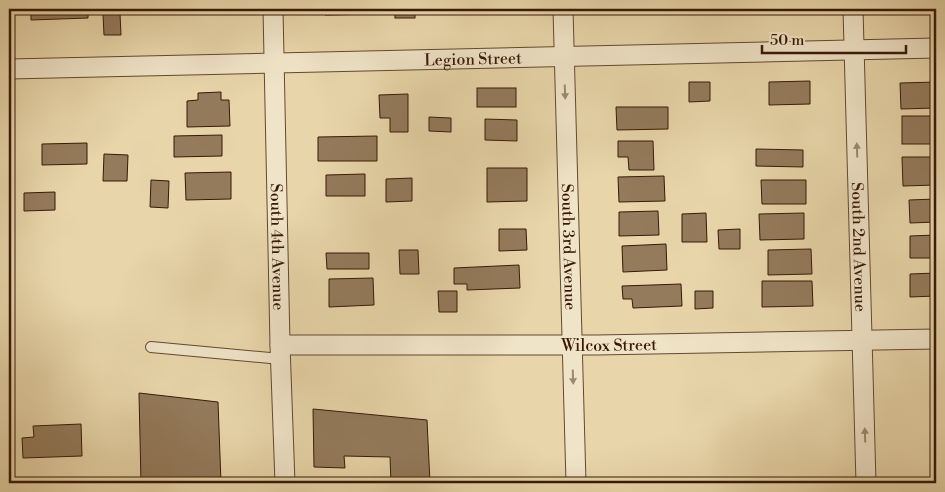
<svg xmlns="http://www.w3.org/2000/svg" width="945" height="492" font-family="'Libre Bodoni',serif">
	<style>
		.building { fill: #947b5c; stroke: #381907 }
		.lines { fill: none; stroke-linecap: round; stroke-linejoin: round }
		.lane-casing { stroke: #644830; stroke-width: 12 }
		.street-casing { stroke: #644830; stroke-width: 21 }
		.lane { stroke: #f0e4c8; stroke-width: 10 }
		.street { stroke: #f0e4c8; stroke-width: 19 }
		.oneway { fill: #9d8971 }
		.labels { text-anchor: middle; stroke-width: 5; stroke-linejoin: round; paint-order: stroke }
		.street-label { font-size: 16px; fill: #381907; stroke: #f0e4c8 }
	</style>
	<rect width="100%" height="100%" fill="#e8d6aa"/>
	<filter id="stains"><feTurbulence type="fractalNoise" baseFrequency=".004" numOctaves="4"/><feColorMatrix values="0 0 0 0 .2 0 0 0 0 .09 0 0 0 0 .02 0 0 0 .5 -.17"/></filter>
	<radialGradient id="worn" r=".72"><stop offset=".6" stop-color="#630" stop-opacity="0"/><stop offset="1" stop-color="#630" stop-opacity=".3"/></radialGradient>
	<!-- building -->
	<g class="building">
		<polygon points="31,9 88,9 88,18 31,20"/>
		<polygon points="325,9 381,9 382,14 325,15"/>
		<rect x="395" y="9" width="20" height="9"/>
		<polygon points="103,14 120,14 121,35 104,35"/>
		<polygon points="810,81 810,104 769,105 769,82"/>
		<polygon points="689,82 710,82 710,101 689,102"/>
		<polygon points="936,82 936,108 901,109 900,83"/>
		<rect x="477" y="88" width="39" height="19"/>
		<polygon points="221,92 221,100 229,100 230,126 187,127 187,101 198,100 198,93"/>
		<polygon points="408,94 408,132 390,132 390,118 380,118 379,95"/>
		<polygon points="616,107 668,107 668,129 617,130"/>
		<rect x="902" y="116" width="34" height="28"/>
		<polygon points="429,117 451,118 451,132 429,131"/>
		<polygon points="485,119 517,120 517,141 485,140"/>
		<polygon points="222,135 222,156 174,157 174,136"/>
		<polygon points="377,136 377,161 318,161 318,137"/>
		<polygon points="618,141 653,141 654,170 629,170 628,157 618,157"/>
		<polygon points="87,143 87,164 42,165 42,144"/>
		<polygon points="756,149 803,150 803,167 756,166"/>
		<polygon points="104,154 128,155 127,181 103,181"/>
		<polygon points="902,157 936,157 936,185 903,186"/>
		<polygon points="487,168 527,168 527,201 487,202"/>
		<polygon points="231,172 231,199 186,200 185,173"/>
		<polygon points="365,174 365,196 326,196 326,175"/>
		<polygon points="664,176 665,201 619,202 618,177"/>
		<polygon points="412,178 412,201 386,202 386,179"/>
		<polygon points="151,180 169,181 168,208 150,207"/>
		<polygon points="761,180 806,180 806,204 762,204"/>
		<polygon points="55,192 55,210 24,211 24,193"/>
		<polygon points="936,199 936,222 910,223 909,200"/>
		<polygon points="658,211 659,235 619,236 619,212"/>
		<polygon points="706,213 707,242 682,242 682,214"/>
		<polygon points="804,213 804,239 760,240 759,214"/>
		<polygon points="499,229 526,229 527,250 499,251"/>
		<polygon points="740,229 740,249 719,249 718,230"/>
		<polygon points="936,235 936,258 910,258 910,236"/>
		<polygon points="666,244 667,270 623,272 622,246"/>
		<polygon points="811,249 812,274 768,275 768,250"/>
		<polygon points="399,250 418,250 419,274 400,274"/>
		<polygon points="326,253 369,253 369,269 327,269"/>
		<polygon points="519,265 520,288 467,290 467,284 454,284 454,268"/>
		<polygon points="936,273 936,296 910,297 910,274"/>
		<polygon points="373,278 374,305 329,307 329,279"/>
		<polygon points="762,281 812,281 813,306 762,307"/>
		<polygon points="681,284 682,306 633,308 632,299 623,299 622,286"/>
		<polygon points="438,291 457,291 457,312 439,312"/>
		<polygon points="695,291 713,291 713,308 695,309"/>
		<polygon points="139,393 218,402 221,483 141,483"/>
		<polygon points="313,409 427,420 430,483 391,483 390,457 344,456 345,468 314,467"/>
		<polygon points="81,424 82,456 23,458 22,438 34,437 33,426"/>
	</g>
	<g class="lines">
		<!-- lane casing -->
		<g class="lane-casing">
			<polyline id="lane" points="151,347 281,359"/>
		</g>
		<!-- street casing -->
		<g class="street-casing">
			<g id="street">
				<path id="s1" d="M273,9L280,345L285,483"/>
				<path id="s2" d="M563,9L576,483"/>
				<path id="s3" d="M853,9L866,483"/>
				<path id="s4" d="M9,69L936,48"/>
				<path id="s5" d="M280,345H597L936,339"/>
			</g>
		</g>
		<!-- lane -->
		<use href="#lane" class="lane"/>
		<!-- street -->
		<use href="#street" class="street"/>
	</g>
	<!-- one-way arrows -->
	<defs><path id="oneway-solid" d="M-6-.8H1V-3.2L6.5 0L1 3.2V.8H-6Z" transform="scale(1.25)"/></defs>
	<g class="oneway">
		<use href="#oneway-solid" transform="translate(565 92) rotate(88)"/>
		<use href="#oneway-solid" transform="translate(857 150) rotate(-92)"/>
		<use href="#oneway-solid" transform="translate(573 377) rotate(88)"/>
		<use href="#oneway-solid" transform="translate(865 435) rotate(-92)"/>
	</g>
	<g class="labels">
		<!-- street labels -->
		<g class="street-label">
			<text dy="6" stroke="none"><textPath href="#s4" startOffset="464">Legion Street</textPath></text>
			<text dy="6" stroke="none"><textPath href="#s1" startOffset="238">South 4th Avenue</textPath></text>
			<text dy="6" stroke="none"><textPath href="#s2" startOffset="238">South 3rd Avenue</textPath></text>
			<text dy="6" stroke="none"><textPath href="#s3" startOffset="238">South 2nd Avenue</textPath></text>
			<text dy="6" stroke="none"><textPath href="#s5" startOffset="329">Wilcox Street</textPath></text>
		</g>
	</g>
	<!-- margin -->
	<rect width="945" height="492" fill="none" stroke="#e8d6aa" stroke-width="30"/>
	<rect x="10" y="10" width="925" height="472" fill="none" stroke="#381907" stroke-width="2.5"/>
	<rect x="15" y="15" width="915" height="462" fill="none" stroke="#381907"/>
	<!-- scale -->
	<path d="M762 45v8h144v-8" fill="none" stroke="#381907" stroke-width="2.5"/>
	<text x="770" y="45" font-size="15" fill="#381907" stroke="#f0e4c8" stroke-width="4" paint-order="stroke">50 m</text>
	<rect width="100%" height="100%" filter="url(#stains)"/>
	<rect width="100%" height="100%" fill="url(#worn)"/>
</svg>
